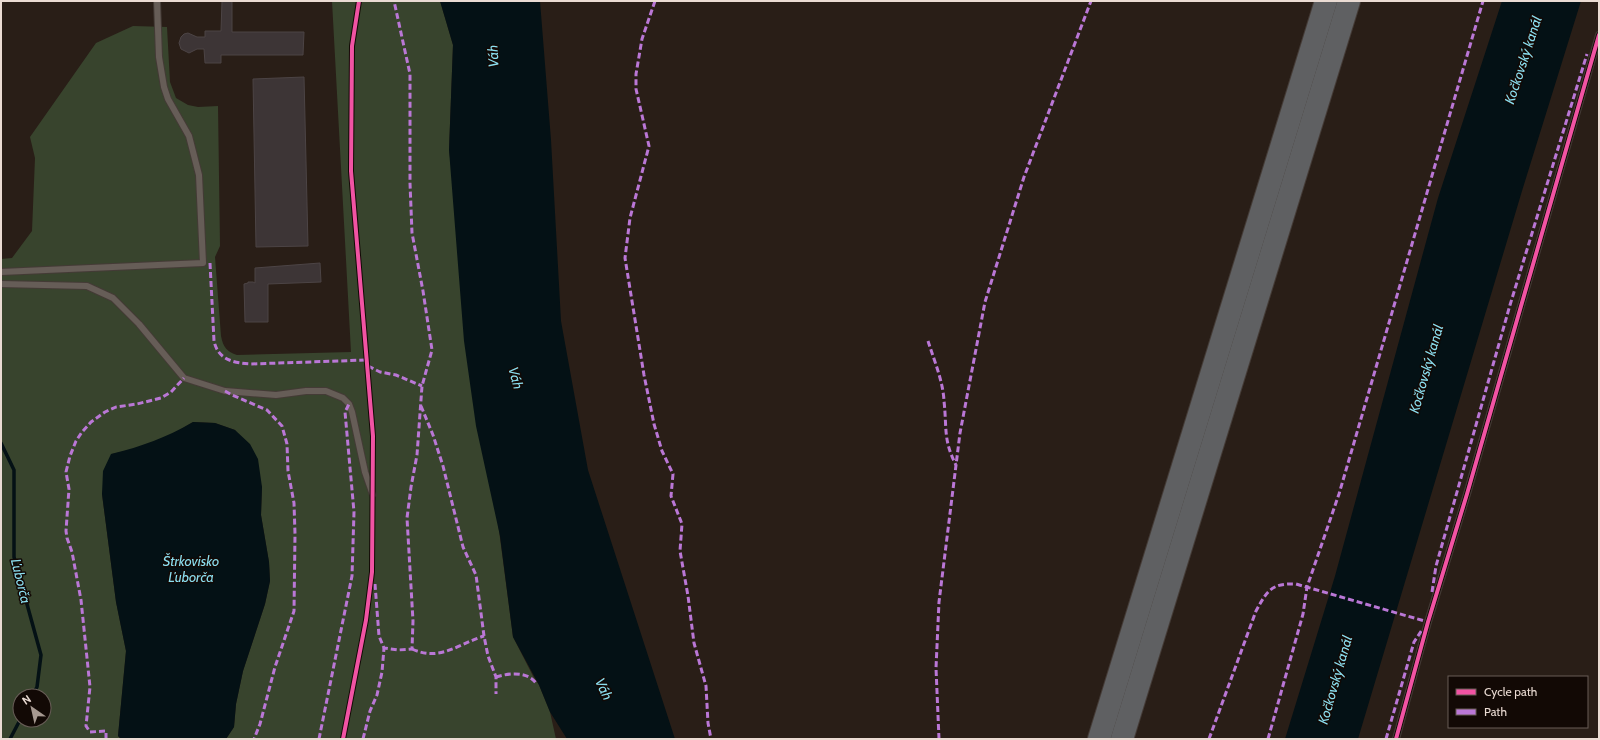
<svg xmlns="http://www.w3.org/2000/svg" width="1600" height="740" font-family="Cabin,sans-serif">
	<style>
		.green { fill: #38442d; fill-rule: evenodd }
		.water { fill: #041115 }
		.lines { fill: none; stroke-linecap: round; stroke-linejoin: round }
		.stream { stroke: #041115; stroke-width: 3.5 }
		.building { fill: #3d3536; stroke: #4c4445 }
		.lane-casing { stroke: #443b36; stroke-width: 8 }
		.highway-casing { stroke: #443b36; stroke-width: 24 }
		.lane { stroke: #665d57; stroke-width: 6 }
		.highway { stroke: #5f6062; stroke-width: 22 }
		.quiet { stroke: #ba77d6; stroke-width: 3; stroke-dasharray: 6 3; stroke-linecap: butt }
		.cycleway-casing { stroke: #120905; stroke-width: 6 }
		.cycleway { stroke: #f153a3; stroke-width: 4 }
		.labels { text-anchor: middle; stroke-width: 3; stroke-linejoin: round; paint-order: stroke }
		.water-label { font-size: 14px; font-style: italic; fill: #8bdeef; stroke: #120905 }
	</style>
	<rect width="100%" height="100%" fill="#291e17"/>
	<!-- green -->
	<path class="green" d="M332,1H440L453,45L449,150L513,637L533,676L539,685L550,712L556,739H226L234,727L236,704L243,671L265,604L270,581L269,562L261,515L262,487L235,430L215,423L193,422L173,434L143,447L112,454L102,494L116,602L126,651L118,736L121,739H1V259L12,258L32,231L35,158L30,137L96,43L133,26L167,27L170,82L176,98L188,105L198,107L218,106L220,246L215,257L221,336C223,347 227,352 237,355L351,352ZM20,696H44V720H20Z"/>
	<!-- water -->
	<g class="water">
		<polygon points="440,1 540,1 551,140 561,321 588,470 675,739 567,739 550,712 539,685 513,637 500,536 476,426 464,341 449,150 453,45"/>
		<polygon points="1502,1 1581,1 1522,191 1358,739 1285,739 1335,576 1438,198"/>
		<path d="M193,422L215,423L235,430L250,444L258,459L262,487L261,515L269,562L270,581L265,604L243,671L236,704L234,727L226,739H121L118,736L126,651L116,602L102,494L103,471L111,454C143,446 165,438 193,422Z"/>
	</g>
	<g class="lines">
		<!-- stream -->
		<g class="stream">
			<polyline points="1,443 14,470 14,557 41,655 37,687 32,696"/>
			<polyline points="10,739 20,720"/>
		</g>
	</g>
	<!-- building -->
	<g class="building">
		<polygon points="222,1 232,1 232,32 304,32 303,55 221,55 221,63 205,63 204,49 197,49 189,53 181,49 179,43 181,37 184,34 188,33 197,37 205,37 205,31 221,31"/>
		<polygon points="304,77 308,246 256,247 253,79"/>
		<polygon points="320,263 321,282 268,284 268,322 245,322 244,284 248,283 248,282 253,282 255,283 255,268"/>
	</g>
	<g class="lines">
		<!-- lane casing -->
		<g class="lane-casing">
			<g id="lane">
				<polyline points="1,272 203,263 199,175 189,136 168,99 164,87 159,57 157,1"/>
				<polyline points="1,284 87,286 113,298 139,324 184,378 225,391 276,395 306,391 326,391 343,398 349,404 352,412 365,472 373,495"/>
				<polyline points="1396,739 1428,622 1467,494 1599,35"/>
			</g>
		</g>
		<!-- highway casing -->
		<g class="highway-casing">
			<g id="highway">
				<polyline points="1099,739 1326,1"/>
				<polyline points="1122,739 1349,1"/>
			</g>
		</g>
		<!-- lane -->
		<use href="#lane" class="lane"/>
		<!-- highway -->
		<use href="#highway" class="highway"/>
		<!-- quiet -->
		<g class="quiet">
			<polyline points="655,1 642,39 636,74 636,89 649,146 630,218 625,258 644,375 654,424 662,451 673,474 671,496 682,524 680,551 688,596 694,643 706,686 708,723 711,739"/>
			<path d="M210,263L214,341C218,360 234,363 251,364L367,360"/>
			<path d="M928,341C934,360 943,381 944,401C947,428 943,440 956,465"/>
			<polyline points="368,366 380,372 396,375 422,386"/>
			<polyline points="225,391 232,395 267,410 282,426 287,444 288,471 294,503 295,534 294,611 275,667 260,724 254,739"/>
			<polyline points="421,406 433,435 443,466 463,547 476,575 484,636 488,656 496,677 496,694"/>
			<polyline points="375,584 379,636 384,648 398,650 412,649 413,621 407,518 411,487 417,455 422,386 432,350 423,291 412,233 410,183 410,74 394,1"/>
			<polyline points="1432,592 1436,566 1510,305 1587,54"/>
			<path d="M412,649C440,662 458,644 484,636"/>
			<path d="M496,677C509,673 527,671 536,683"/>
			<polyline points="106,739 106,731 90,732 86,726 90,687 81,600 72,552 67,538 66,531 69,489 66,472 70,456 76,441 82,432 91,422 105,412 116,407 137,404 161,398 171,392 184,378"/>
			<polyline points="319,739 352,576 354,512 345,412 349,404"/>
			<polyline points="363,739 370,711 377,695 382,672 384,648"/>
			<polyline points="939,739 936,668 939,602 960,433 985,302 1024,177 1091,1"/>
			<path d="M1209,739L1256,611C1267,591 1271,583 1296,584L1428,622"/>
			<polyline points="1268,739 1303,614 1307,587 1339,494 1483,1"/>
			<polyline points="1386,739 1414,642 1422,630"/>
		</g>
		<!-- cycleway casing -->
		<g class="cycleway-casing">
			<g id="cycleway">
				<polyline points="343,739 366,620 372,572 373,436 351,171 352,46 359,1"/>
				<polyline points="1396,739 1428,622 1467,494 1599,35"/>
			</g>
		</g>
		<!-- cycleway -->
		<use href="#cycleway" class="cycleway"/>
	</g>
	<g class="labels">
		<!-- water labels -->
		<g class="water-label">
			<text transform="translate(493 56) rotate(-93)" y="5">Váh</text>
			<text transform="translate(1523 60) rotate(-72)" y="5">Kočkovský kanál</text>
			<text transform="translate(1426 369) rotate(-74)" y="5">Kočkovský kanál</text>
			<text transform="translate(516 378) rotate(75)" y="5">Váh</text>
			<text x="191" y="566">Štrkovisko<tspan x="191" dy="16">Ľuborča</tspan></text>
			<text transform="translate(21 581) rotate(76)" y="5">Ľuborča</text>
			<text transform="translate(1335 680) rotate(-74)" y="5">Kočkovský kanál</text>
			<text transform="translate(604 689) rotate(65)" y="5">Váh</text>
		</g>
	</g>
	<!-- border -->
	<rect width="1600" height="740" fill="none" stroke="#eadbd3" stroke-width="4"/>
	<!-- legend -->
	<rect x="1448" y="676" width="140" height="52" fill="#120905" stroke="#685d57"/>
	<rect x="1456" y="689" width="20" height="6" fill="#f153a3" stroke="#685d57"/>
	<text x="1484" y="696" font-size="12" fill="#eadbd3">Cycle path</text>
	<rect x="1456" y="709" width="20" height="6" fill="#ba77d6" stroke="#685d57"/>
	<text x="1484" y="716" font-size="12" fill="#eadbd3">Path</text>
	<!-- north arrow -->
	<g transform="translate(32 708) rotate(326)"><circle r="19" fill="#120905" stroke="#685d57"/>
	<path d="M0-3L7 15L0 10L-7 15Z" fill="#a69991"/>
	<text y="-6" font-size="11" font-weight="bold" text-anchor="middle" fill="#eadbd3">N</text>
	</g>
</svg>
